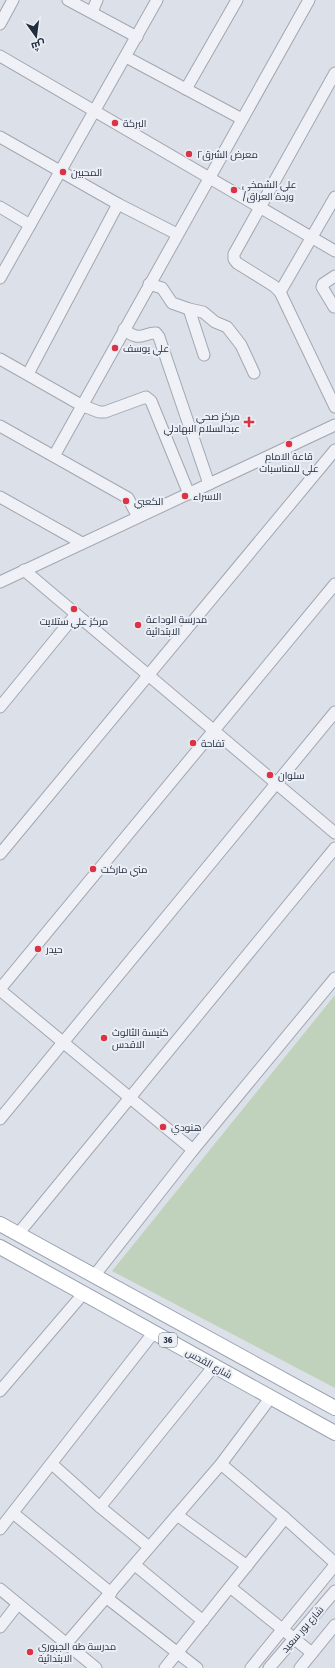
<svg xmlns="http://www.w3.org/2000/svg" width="335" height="1668" font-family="'Fira Sans Condensed',Cairo,sans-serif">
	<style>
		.green { fill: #c1d2bc }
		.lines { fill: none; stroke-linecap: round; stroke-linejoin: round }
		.minor-casing { stroke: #a1a7b2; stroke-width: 13 }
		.major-casing { stroke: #9aa3b4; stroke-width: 16 }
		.minor { stroke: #eff1f6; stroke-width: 11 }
		.major { stroke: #fff; stroke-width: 14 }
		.poi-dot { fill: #db3245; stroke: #ebeff5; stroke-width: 1.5 }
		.labels { text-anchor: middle; stroke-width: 4; stroke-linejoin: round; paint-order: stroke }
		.shield { fill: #ebeff5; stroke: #606776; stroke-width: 1 }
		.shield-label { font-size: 9px; font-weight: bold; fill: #242d3f }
		.poi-label { font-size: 10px; fill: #242d3f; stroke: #ebeff5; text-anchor: start }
		.street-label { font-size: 10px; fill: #242d3f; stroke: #ebeff5 }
	</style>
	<rect width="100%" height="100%" fill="#dce0e8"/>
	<!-- green -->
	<polygon class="green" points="335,995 335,1388 112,1271"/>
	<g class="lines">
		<!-- minor casing -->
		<g class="minor-casing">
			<g id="minor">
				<polyline points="68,0 137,37"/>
				<polyline points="92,12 97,0"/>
				<polyline points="0,24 13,0"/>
				<polyline points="0,56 335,251"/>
				<polyline points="126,57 242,119"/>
				<polyline points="335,73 234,254 234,259 237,263 274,286 280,292 335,407"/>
				<polyline points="186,89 237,0"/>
				<polyline points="0,137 118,204 177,234"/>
				<polyline points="0,207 30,225"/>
				<polyline points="0,278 157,0"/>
				<polyline points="149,284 162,288 172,303 189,309 203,312 215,322 227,327 241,345 254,373"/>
				<polyline points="280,292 335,197"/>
				<polyline points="334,307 322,287 323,284 335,276"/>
				<polyline points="189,309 204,355"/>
				<path d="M124,329C127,332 132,335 136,336C143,338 149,332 156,333L159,337L209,484"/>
				<polyline points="0,359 81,405 99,412 105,412 146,397 151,401 189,494"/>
				<polyline points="28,374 118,204"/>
				<polyline points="0,426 128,498 138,517"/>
				<polyline points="54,456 309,0"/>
				<polyline points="0,497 82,543"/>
				<polyline points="24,570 335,833"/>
				<polyline points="0,582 335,425"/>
				<polyline points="0,707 76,614"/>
				<polyline points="0,854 335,450"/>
				<polyline points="0,989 335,584"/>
				<polyline points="0,990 193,1150"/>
				<polyline points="0,1119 335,712"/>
				<polyline points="18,1234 335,848"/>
				<polyline points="94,1276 193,1150 335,978"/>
				<polyline points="0,1391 83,1294"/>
				<polyline points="52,1464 100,1507 149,1547"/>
				<polyline points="221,1464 285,1518 335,1563"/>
				<polyline points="100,1507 214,1366"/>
				<polyline points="13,1513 111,1593"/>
				<polyline points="177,1515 247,1566"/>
				<polyline points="0,1529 154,1332"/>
				<polyline points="135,1565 203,1621"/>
				<polyline points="230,1587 312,1653"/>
				<polyline points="0,1589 96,1668"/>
				<polyline points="107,1598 197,1668"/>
				<polyline points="0,1627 18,1604"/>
				<polyline points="66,1644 221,1464 271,1397"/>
				<polyline points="165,1668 285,1518"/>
				<polyline points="251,1668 335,1565"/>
				<polyline points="269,1668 335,1591"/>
				<polyline points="300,1668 335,1625"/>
			</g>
		</g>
		<!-- major casing -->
		<g class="major-casing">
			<g id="major">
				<polyline points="0,1224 335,1408"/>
				<polyline points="0,1247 335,1433"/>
			</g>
		</g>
		<!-- minor -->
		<use href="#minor" class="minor"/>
		<!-- major -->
		<use href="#major" class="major"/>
	</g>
	<!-- markers -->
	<g class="poi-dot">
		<circle cx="115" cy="123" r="4"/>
		<circle cx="189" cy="154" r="4"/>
		<circle cx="63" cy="172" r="4"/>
		<circle cx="234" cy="190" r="4"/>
		<circle cx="115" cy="348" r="4"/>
		<path d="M247 416h4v4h4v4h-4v4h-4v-4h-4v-4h4z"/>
		<circle cx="289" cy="444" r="4"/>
		<circle cx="185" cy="496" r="4"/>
		<circle cx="126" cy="501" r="4"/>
		<circle cx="74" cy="609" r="4"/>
		<circle cx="138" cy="625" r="4"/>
		<circle cx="193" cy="743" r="4"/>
		<circle cx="270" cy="775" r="4"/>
		<circle cx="93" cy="869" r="4"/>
		<circle cx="38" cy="949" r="4"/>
		<circle cx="104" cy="1038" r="4"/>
		<circle cx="163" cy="1127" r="4"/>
		<circle cx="30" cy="1652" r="4"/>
	</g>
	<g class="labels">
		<!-- shield labels -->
		<rect class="shield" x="159" y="1333" width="18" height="14" rx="3"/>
		<g class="shield-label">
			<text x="168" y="1343">36</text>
		</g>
		<!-- poi labels -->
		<g class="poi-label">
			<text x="123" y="127">البركة</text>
			<text x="197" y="158">معرض الشرق٢</text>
			<text x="71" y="176">المحبين</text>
			<text x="242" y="188">علي الشمخي<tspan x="242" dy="12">/وردة العراق</tspan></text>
			<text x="123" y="352">علي يوسف</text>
			<text x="240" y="420" text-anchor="end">مركز صحي<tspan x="240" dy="12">عبدالسلام البهادلي</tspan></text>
			<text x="289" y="460" text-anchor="middle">قاعة الامام<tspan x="289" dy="12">علي للمناسبات</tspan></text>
			<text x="193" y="500">الاسراء</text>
			<text x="134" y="505">الكعبي</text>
			<text x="146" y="623">مدرسة الوداعة<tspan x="146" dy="12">الابتدائية</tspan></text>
			<text x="74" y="625" text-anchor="middle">مركز علي ستلايت</text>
			<text x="201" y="747">تفاحة</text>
			<text x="278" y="779">سلوان</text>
			<text x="101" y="873">مني ماركت</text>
			<text x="46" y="953">حيدر</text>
			<text x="112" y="1036">كنيسة الثالوث<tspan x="112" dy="12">الاقدس</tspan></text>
			<text x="171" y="1131">هنودي</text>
			<text x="38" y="1650">مدرسة طه الجبوري<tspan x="38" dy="12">الابتدائية</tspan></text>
		</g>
		<!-- street labels -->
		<g class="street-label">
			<text transform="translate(209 1363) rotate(29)" y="4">شارع القدس</text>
			<text transform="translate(302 1629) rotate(-49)" y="4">شارع بور سعيد</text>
		</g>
	</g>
	<!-- north arrow -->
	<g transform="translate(36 36) rotate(166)" stroke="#ebeff5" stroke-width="3" paint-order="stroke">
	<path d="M0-3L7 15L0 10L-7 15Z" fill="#242d3f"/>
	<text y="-6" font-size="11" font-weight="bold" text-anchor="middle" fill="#242d3f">ش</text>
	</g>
</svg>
